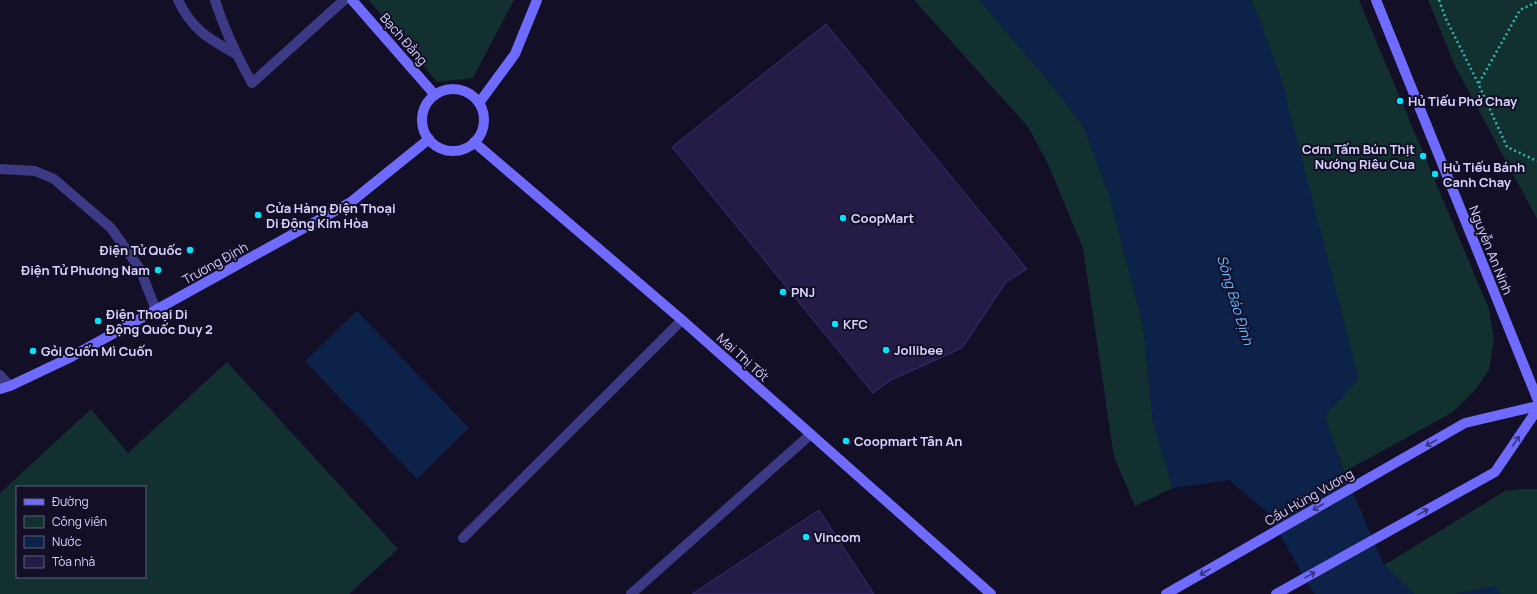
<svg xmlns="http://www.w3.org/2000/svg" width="1537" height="594" font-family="Manrope,sans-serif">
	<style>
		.green { fill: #12302f; fill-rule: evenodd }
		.water { fill: #0c2248 }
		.building { fill: #241b47; stroke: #3b2d73 }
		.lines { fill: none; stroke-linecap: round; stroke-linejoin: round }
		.path { stroke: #2fb8b0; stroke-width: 2.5; stroke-dasharray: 2 3; stroke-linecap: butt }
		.lane { stroke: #3d3a85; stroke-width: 10 }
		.street { stroke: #3d3a85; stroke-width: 10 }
		.secondary { stroke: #6f6bff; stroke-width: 10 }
		.oneway { stroke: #38347d }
		.poi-dot { fill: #00e5ff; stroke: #130f26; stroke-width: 1.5 }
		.labels { text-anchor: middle; stroke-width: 4; stroke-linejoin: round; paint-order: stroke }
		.street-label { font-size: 13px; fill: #d9d4ff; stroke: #130f26 }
		.poi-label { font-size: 13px; font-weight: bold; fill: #d9d4ff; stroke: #130f26; text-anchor: start }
		.water-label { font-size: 14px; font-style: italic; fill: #62b6ff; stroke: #130f26 }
	</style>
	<rect width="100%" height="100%" fill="#130f26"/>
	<!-- green -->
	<g class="green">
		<polygon points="369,0 514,0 473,78 437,82"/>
		<polygon points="914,0 979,0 1047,79 1084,127 1110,197 1143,325 1153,422 1173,488 1135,506 1114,457 1083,248 1048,164 1028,127"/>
		<polygon points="1250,0 1359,0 1489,309 1494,340 1489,370 1477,388 1453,412 1344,472 1324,416 1258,14"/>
		<polygon points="1428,0 1537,0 1537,219 1455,66"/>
		<path d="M227,362L398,549L349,594H0V493L91,409L128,453ZM17,487H145V577H17Z"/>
		<polygon points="1524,489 1537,489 1537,594 1499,594 1495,586 1455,594 1414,594 1384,565 1505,491"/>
	</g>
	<!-- water -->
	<g class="water">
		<polygon points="979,0 1250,0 1258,14 1282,82 1359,379 1325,416 1341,465 1384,565 1414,594 1314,594 1267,512 1229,480 1173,488 1153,422 1143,325 1110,197 1084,127 1047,79"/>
		<polygon points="357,311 469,428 417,479 305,361"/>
		<polygon points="1495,586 1500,594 1455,594"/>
	</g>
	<!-- building -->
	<g class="building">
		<polygon points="826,24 1027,269 1006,282 962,348 891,380 873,393 672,147"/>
		<polygon points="819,510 874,594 692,594"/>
	</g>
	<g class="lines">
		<!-- path -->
		<g class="path">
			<polyline points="1439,0 1446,19 1478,83 1507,147 1537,161"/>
			<polyline points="1479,83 1520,10 1537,2"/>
		</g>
		<!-- lane -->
		<g class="lane">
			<path d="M178,0C192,30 209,39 236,54"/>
			<path d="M215,0C224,29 237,56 252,83L344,0"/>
			<polyline points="0,169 35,171 54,179 111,228 140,269 156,310"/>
			<polyline points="463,538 682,320"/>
			<polyline points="631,594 811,434"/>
		</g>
		<!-- street -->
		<polyline class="street" points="0,375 10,386"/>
		<!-- secondary -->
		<g class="secondary">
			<polyline points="352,0 435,95"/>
			<polyline points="1376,0 1537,398"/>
			<circle cx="453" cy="120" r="31"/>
			<polyline points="479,103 515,54 537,0"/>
			<polyline points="474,142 682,320 991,594"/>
			<polyline points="0,389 10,386 69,358 351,202 429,139"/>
			<polyline points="1166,594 1465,423 1537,406"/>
			<polyline points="1276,594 1495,472 1537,410"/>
		</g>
	</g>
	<!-- one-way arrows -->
	<defs><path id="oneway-shaft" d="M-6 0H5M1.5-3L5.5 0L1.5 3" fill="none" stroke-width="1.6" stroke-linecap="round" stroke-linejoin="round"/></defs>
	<g class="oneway">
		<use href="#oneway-shaft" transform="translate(1516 441) rotate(-56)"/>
		<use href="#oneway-shaft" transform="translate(1431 443) rotate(150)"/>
		<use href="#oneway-shaft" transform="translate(1318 507) rotate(150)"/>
		<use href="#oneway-shaft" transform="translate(1423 512) rotate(-29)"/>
		<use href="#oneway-shaft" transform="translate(1205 572) rotate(150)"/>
		<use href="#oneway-shaft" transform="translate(1310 575) rotate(-29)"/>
	</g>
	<!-- markers -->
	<g class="poi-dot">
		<circle cx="1400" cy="101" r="4"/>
		<circle cx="1423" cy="156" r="4"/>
		<circle cx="1435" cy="174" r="4"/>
		<circle cx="258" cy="215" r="4"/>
		<circle cx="843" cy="218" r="4"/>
		<circle cx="190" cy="250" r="4"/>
		<circle cx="158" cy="270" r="4"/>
		<circle cx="783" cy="292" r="4"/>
		<circle cx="98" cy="321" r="4"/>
		<circle cx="835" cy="324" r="4"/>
		<circle cx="886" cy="350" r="4"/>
		<circle cx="33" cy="351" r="4"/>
		<circle cx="846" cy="441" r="4"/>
		<circle cx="806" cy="537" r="4"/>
	</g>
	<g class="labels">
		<!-- street labels -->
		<g class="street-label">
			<text transform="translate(404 39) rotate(49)" y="5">Bạch Đằng</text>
			<text transform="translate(1491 250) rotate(68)" y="5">Nguyễn An Ninh</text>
			<text transform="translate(215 263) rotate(-29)" y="5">Trương Định</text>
			<text transform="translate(743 357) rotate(42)" y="5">Mai Thị Tốt</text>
			<text transform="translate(1309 497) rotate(-30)" y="5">Cầu Hùng Vương</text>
		</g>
		<!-- poi labels -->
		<g class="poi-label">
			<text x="1408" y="106">Hủ Tiếu Phở Chay</text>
			<text x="1415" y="154" text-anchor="end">Cơm Tấm Bún Thịt<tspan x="1415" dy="15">Nướng Riêu Cua</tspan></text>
			<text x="1443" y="172">Hủ Tiếu Bánh<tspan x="1443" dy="15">Canh Chay</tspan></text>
			<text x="266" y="213">Cửa Hàng Điện Thoại<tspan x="266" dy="15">Di Động Kim Hòa</tspan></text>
			<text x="851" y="223">CoopMart</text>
			<text x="182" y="255" text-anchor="end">Điện Tử Quốc</text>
			<text x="150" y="275" text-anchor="end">Điện Tử Phương Nam</text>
			<text x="791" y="297">PNJ</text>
			<text x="106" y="319">Điện Thoại Di<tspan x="106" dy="15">Động Quốc Duy 2</tspan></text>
			<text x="843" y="329">KFC</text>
			<text x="894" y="355">Jollibee</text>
			<text x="41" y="356">Gỏi Cuốn Mì Cuốn</text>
			<text x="854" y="446">Coopmart Tân An</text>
			<text x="814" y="542">Vincom</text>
		</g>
		<!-- water labels -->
		<g class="water-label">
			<text transform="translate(1235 300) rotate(73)" y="5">Sông Bảo Định</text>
		</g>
	</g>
	<!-- legend -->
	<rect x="16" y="486" width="130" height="92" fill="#130f26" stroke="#625e7d"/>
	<rect x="24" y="499" width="20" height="6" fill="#6f6bff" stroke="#625e7d"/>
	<text x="52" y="506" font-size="12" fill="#d9d4ff">Đường</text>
	<rect x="24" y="516" width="20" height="12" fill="#12302f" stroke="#625e7d"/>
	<text x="52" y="526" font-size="12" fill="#d9d4ff">Công viên</text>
	<rect x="24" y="536" width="20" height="12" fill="#0c2248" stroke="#625e7d"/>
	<text x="52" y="546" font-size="12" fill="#d9d4ff">Nước</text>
	<rect x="24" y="556" width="20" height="12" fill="#241b47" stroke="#625e7d"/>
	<text x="52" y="566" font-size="12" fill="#d9d4ff">Tòa nhà</text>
</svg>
